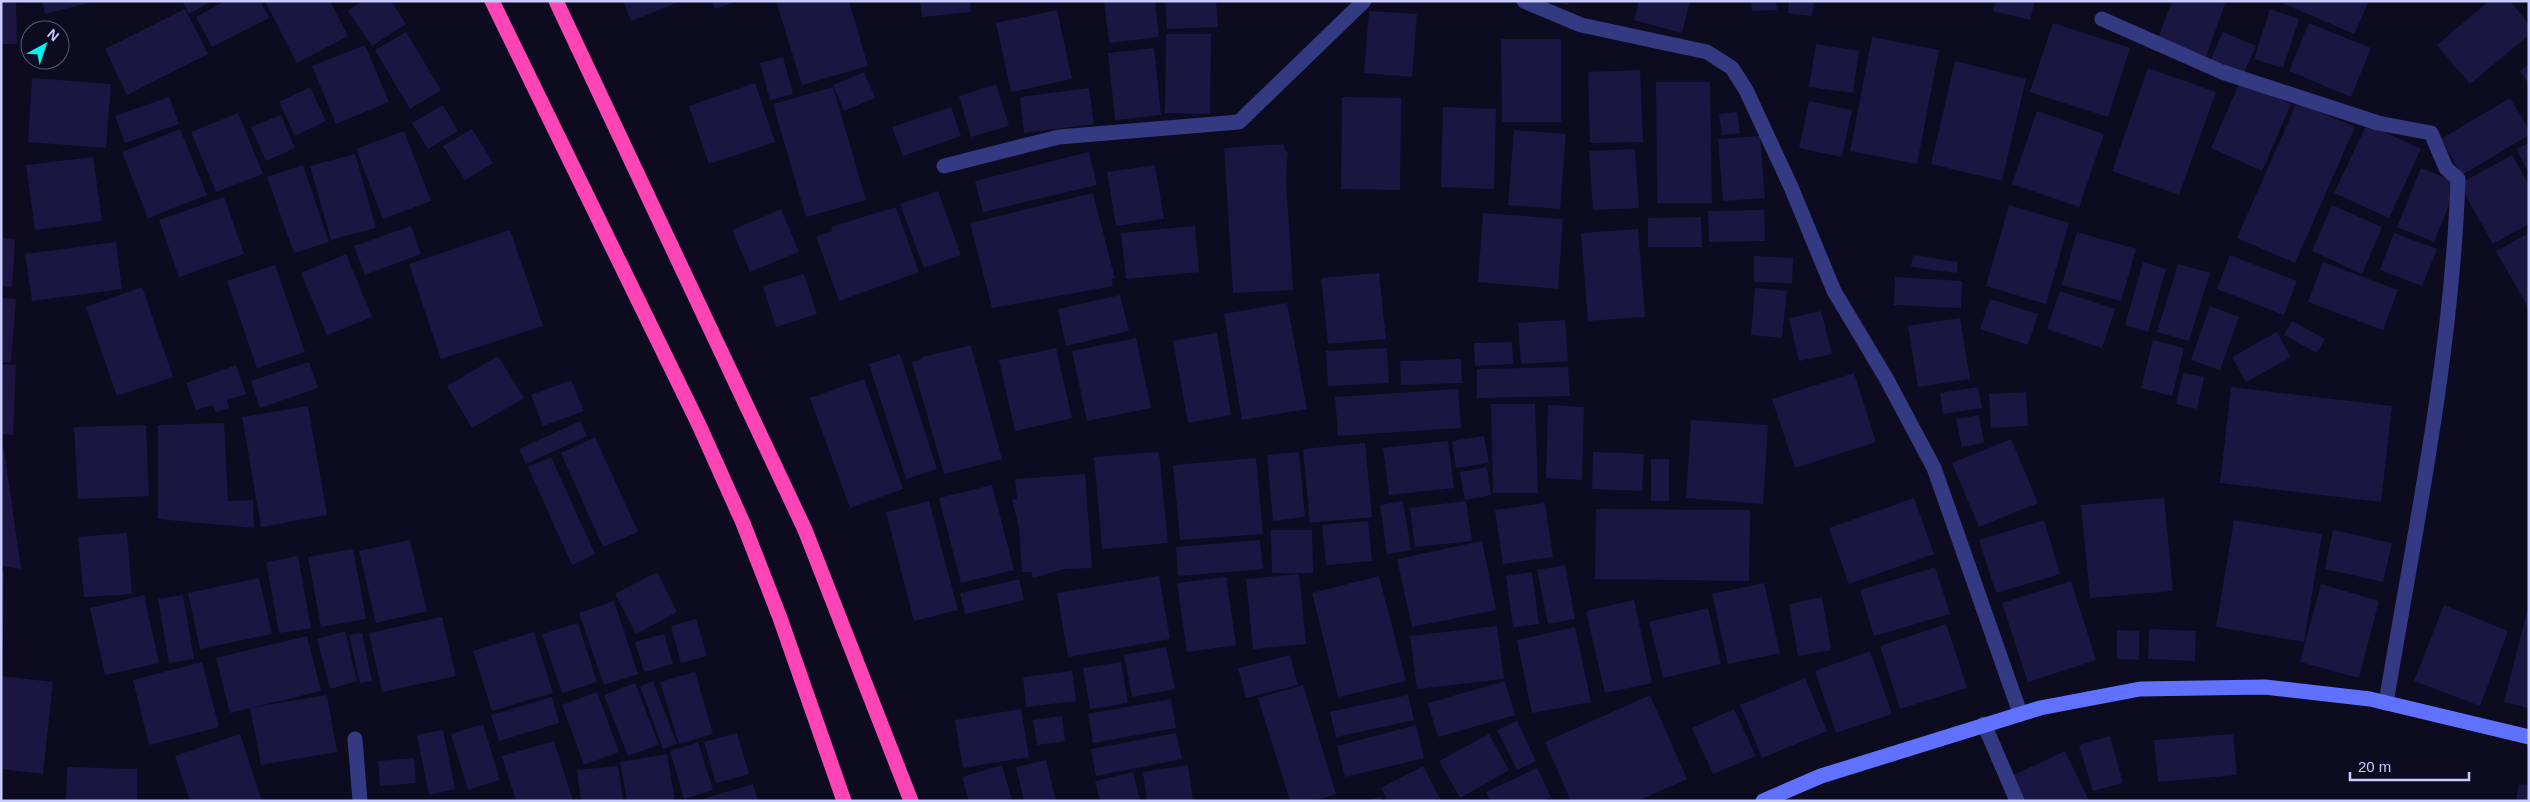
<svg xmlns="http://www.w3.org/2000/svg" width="2530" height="802" font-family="Helvetica,sans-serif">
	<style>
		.building { fill: #191642 }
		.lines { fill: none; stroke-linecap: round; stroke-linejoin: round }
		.lane { stroke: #333a82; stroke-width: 15 }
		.street { stroke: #333a82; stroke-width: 15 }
		.secondary { stroke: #6171ff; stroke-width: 15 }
		.highway { stroke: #ff45b6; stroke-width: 15 }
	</style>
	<rect width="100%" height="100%" fill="#0c0b20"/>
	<!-- building -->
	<g class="building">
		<polygon points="42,1 92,1 93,2 45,14"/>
		<polygon points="182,1 212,1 189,14"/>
		<polygon points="225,1 260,1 269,18 212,47 196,17"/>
		<polygon points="265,1 330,1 348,36 297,63"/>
		<polygon points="363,1 391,1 406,24 372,46 348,11"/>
		<polygon points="623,1 682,1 631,21"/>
		<polygon points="712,1 735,1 735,2 715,9"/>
		<polygon points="776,1 849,1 868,66 802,85"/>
		<polygon points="920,1 970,1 971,12 922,17"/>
		<polygon points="1104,1 1155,1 1159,37 1109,43"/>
		<polygon points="1165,1 1216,1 1218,27 1167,29"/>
		<polygon points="1552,1 1569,1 1568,5"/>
		<polygon points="1639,1 1690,1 1682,33 1634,20"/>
		<polygon points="1751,1 1776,1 1777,10 1752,11"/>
		<polygon points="1789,1 1814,1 1812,16 1788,13"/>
		<polygon points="1996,1 2035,1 2030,20 1993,11"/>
		<polygon points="2172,1 2226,1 2205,59 2157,41"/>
		<polygon points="2278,1 2369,1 2354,34"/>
		<polygon points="2489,1 2510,1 2529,24 2529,35 2470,84 2437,45"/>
		<polygon points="1,2 16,2 17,44 1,44"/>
		<polygon points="185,9 208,54 127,95 105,49"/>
		<polygon points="2270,9 2299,19 2283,68 2254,59"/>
		<polygon points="1057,10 1072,79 1011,92 996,23"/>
		<polygon points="1369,11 1417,14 1412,77 1364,73"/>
		<polygon points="2053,23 2130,48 2108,117 2030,92"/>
		<polygon points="2309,23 2371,48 2351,97 2289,71"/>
		<polygon points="406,32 441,90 410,109 375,50"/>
		<polygon points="2223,32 2256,46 2243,75 2210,61"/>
		<polygon points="1166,34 1211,34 1210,114 1165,113"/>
		<polygon points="1872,37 1939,50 1917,164 1850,151"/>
		<polygon points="1501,39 1561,39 1561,122 1502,122"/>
		<polygon points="1816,44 1859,51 1853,93 1809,87"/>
		<polygon points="365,45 389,102 336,124 312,66"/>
		<polygon points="1154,48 1161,115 1115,120 1108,53"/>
		<polygon points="783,57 793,94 770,100 760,63"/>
		<polygon points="1955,61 2026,79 2002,181 1931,164"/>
		<polygon points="2529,65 2529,84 2520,71"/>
		<polygon points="2148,68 2216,92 2179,195 2112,171"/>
		<polygon points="1640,70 1643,142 1590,143 1588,72"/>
		<polygon points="864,72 875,98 844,111 833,85"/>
		<polygon points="32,78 111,84 106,148 28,142"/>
		<polygon points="1656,82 1710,82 1712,203 1657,203"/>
		<polygon points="2240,82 2291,104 2262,171 2211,148"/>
		<polygon points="755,83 775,142 709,164 689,106"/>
		<polygon points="996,84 1009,126 971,137 959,96"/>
		<polygon points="310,87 326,121 295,136 279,102"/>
		<polygon points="833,87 866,200 806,217 773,104"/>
		<polygon points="1089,88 1094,124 1024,133 1020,97"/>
		<polygon points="169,97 179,124 125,143 115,116"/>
		<polygon points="1342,97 1401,98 1400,190 1341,189"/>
		<polygon points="2510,98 2529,129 2529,135 2462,175 2441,139"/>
		<polygon points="1809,101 1852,110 1842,157 1799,148"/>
		<polygon points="2297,102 2355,127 2295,263 2237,238"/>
		<polygon points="443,105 458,131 428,149 412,123"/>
		<polygon points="951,107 961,136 903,156 892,127"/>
		<polygon points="1443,107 1496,109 1494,189 1441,187"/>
		<polygon points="2037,111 2104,134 2079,207 2012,184"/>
		<polygon points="1737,112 1740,133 1722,135 1719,114"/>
		<polygon points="238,113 263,174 216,192 191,132"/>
		<polygon points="281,115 295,148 266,161 251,127"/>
		<polygon points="2367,124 2421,149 2389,218 2334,193"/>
		<polygon points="180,129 207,195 148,218 122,152"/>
		<polygon points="472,129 493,163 465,180 443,146"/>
		<polygon points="1514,130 1566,134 1560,209 1508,205"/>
		<polygon points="404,131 431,201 383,219 356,149"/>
		<polygon points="1760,136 1765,198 1723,201 1718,139"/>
		<polygon points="2529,143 2529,173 2516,149"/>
		<polygon points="1284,144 1285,151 1288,152 1286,179 1293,290 1233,293 1224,148"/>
		<polygon points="1635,149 1639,208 1593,210 1589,151"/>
		<polygon points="1089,152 1097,185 983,212 975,181"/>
		<polygon points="355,154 376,228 331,240 310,166"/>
		<polygon points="2512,155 2529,185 2529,224 2493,244 2459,184"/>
		<polygon points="93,157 102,221 35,230 26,165"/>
		<polygon points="303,165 329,242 294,253 267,177"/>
		<polygon points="1155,165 1164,219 1116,226 1107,172"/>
		<polygon points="2421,168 2458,183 2434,242 2397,227"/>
		<polygon points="938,191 961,255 924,268 900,204"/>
		<polygon points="1093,193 1115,279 1111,279 1113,286 992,308 970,223"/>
		<polygon points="224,197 244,254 179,277 159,220"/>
		<polygon points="2009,205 2069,223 2046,304 1986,286"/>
		<polygon points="2332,205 2382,227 2362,274 2312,251"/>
		<polygon points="892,208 896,208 919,272 839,301 816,236 832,231 831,227"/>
		<polygon points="781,209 799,252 750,272 732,230"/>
		<polygon points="1764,210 1765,241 1709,242 1708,211"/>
		<polygon points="1483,213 1563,219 1558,289 1478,282"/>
		<polygon points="1701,217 1702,247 1648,247 1648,218"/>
		<polygon points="411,226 421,254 365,275 354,246"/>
		<polygon points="1195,226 1199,272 1126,279 1121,233"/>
		<polygon points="1638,229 1645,317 1588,321 1581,233"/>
		<polygon points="510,230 543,326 441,359 409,264"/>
		<polygon points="2077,232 2136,249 2121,301 2062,285"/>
		<polygon points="2394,233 2437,249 2422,286 2380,270"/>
		<polygon points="2529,233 2529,309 2496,251"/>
		<polygon points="1,238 15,239 12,287 1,286"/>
		<polygon points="116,242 122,289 32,301 25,254"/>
		<polygon points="346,254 372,317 327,335 301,273"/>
		<polygon points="1913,255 1958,262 1957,273 1911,267"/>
		<polygon points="2230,255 2297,281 2284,315 2217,289"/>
		<polygon points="1754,256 1793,258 1792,283 1754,282"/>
		<polygon points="2143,262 2166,269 2148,332 2125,325"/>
		<polygon points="2323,262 2398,290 2383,330 2308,302"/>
		<polygon points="2178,264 2210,273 2189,341 2157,332"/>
		<polygon points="275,265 305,352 257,368 227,281"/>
		<polygon points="1379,273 1386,339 1328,344 1321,278"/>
		<polygon points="804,274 817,314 776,327 763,286"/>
		<polygon points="1895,277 1962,281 1961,308 1894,305"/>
		<polygon points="142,287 173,377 117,396 86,307"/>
		<polygon points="1755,288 1787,291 1782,338 1751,335"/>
		<polygon points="2060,291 2115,309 2102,348 2047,329"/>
		<polygon points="1120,295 1129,331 1066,346 1058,309"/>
		<polygon points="1,298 16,299 11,363 1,362"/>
		<polygon points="1990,299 2038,314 2028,345 1980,329"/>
		<polygon points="1287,303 1307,409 1242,420 1224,314"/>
		<polygon points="2210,306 2239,317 2220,370 2191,360"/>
		<polygon points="1821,311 1832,354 1799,361 1789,318"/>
		<polygon points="1960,318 1970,379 1918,387 1908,326"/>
		<polygon points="1565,320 1568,361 1521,364 1518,323"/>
		<polygon points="2292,321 2325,339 2317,353 2284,335"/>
		<polygon points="2277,332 2291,357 2246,382 2232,357"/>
		<polygon points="1217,333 1231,415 1188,423 1173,341"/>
		<polygon points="1136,338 1151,408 1087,421 1072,351"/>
		<polygon points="2153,340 2184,348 2172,396 2141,388"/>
		<polygon points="1512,342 1513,364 1475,366 1474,343"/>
		<polygon points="968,346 971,346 1002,459 944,474 912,362 922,359 922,357"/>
		<polygon points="1056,348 1072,418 1015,431 999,360"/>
		<polygon points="1387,348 1389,383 1328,386 1326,351"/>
		<polygon points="900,354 937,469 906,479 869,364"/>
		<polygon points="498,356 524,398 472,428 447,386"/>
		<polygon points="1461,359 1462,383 1401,385 1400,361"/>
		<polygon points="309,362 318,388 260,408 251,381"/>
		<polygon points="1,364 16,365 13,435 1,434"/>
		<polygon points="236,365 246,394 227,400 229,408 216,412 213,405 196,410 186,383"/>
		<polygon points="1568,367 1570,396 1477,398 1477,369"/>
		<polygon points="1854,373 1876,442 1795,468 1772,399"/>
		<polygon points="2183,373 2204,377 2197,409 2176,404"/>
		<polygon points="864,379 903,489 850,508 810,398"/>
		<polygon points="571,380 584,411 543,426 531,395"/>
		<polygon points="1978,387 1982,408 1943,414 1940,393"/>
		<polygon points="2231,387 2392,406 2381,502 2220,483"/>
		<polygon points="1458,389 1461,428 1338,436 1335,397"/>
		<polygon points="2026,392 2028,426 1991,428 1989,394"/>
		<polygon points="1491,404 1535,404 1538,493 1493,493"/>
		<polygon points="1548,405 1584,407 1582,480 1546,478"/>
		<polygon points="308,406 327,515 261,527 242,417"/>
		<polygon points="1979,415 1984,443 1962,447 1956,419"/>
		<polygon points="1691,420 1768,425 1763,504 1686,498"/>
		<polygon points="580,421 587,436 526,464 519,449"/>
		<polygon points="224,423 228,501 253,500 254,528 158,519 158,425"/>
		<polygon points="146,425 149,496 78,499 74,427"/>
		<polygon points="1484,436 1489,463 1456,468 1452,441"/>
		<polygon points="595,437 638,532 603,547 561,453"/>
		<polygon points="2011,439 2038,503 1979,527 1952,463"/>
		<polygon points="1448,441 1454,488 1389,495 1383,448"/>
		<polygon points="1365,443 1372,517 1310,523 1303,449"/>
		<polygon points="1,449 4,449 21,569 1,566"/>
		<polygon points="1159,452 1168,543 1102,549 1094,457"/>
		<polygon points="1299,452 1305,517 1273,521 1267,455"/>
		<polygon points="1593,452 1644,454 1642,491 1592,489"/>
		<polygon points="551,457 595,554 572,565 528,467"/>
		<polygon points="1256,458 1263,534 1180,540 1173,465"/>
		<rect x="1651" y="459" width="18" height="42"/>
		<polygon points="1487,467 1491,495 1465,500 1460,472"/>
		<polygon points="1085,474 1092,568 1064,569 1033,578 1031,572 1022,572 1019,527 1012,500 1017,499 1015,479"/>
		<polygon points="992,485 1014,570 961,583 939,498"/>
		<polygon points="1914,498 1934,554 1849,584 1829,528"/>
		<polygon points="2164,498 2173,591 2090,598 2081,505"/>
		<polygon points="929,501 958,610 914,621 886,512"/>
		<polygon points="1403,501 1411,550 1387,554 1380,505"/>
		<polygon points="1466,501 1472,541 1415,547 1410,508"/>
		<polygon points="1545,503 1553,557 1503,564 1495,510"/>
		<polygon points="1596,509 1750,510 1749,581 1595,579"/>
		<polygon points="2044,520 2060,574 1996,593 1979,540"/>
		<polygon points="2234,520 2322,534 2304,642 2216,627"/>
		<polygon points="1368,521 1372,561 1326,565 1322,525"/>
		<polygon points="1271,530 1312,530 1313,573 1272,573"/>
		<polygon points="2333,530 2392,543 2383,582 2325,569"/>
		<polygon points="127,533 132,594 84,597 78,537"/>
		<polygon points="410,540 427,611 376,623 359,551"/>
		<polygon points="1260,540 1263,569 1178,576 1176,547"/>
		<polygon points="1482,541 1496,610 1412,627 1397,559"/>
		<polygon points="353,549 366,619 321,627 308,557"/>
		<polygon points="298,556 311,628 279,633 266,562"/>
		<polygon points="1565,565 1575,619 1548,624 1537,570"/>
		<polygon points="1935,567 1950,614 1874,636 1860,590"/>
		<polygon points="657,572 677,612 636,634 615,594"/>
		<polygon points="1532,572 1539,624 1513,627 1506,576"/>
		<polygon points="1,573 4,573 3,644 1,643"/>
		<polygon points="1299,574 1306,644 1253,649 1246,579"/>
		<polygon points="1159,576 1170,639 1068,657 1057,593"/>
		<polygon points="1379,576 1406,681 1338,697 1312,593"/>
		<polygon points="1226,577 1236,645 1187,652 1177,583"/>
		<polygon points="259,578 272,634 200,649 188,593"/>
		<polygon points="1019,579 1024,600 965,614 960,593"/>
		<polygon points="2071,581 2096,660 2028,682 2002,603"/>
		<polygon points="1764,583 1780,653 1728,664 1712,594"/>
		<polygon points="2321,584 2379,601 2359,678 2300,662"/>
		<polygon points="144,595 159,663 105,675 90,608"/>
		<polygon points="183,595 194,659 169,663 158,599"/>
		<polygon points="1822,597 1831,650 1798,656 1789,604"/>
		<polygon points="1634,600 1652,683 1605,693 1586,611"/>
		<polygon points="614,601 638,674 604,685 579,613"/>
		<polygon points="2444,605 2508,631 2480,706 2414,681"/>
		<polygon points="2528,607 2529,607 2529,708 2504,702"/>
		<polygon points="1708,608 1721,664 1663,678 1649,622"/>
		<polygon points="442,617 456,676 382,692 369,633"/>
		<polygon points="696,619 707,656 681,663 671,626"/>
		<polygon points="578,623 597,682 562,693 542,634"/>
		<polygon points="1946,624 1967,688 1900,709 1880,646"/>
		<polygon points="1497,626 1504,679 1417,689 1410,636"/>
		<polygon points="1575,627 1591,702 1532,713 1517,640"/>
		<polygon points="2149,629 2196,631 2195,661 2148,659"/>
		<polygon points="2117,630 2139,631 2139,660 2117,659"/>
		<polygon points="345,631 357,681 330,689 317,639"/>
		<polygon points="534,632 553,693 492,711 473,651"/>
		<polygon points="362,633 372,681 360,683 349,635"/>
		<polygon points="664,634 673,664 644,672 635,642"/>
		<polygon points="307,636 321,691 230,713 216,658"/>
		<polygon points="1166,647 1175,689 1132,697 1124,655"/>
		<polygon points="1870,651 1892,714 1836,733 1815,671"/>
		<polygon points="1290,655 1298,685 1246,698 1238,668"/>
		<polygon points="202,662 219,727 149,745 133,680"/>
		<polygon points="1121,662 1128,703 1090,709 1083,668"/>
		<polygon points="1072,671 1076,701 1026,707 1023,677"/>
		<polygon points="695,672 713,734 679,744 660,682"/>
		<polygon points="1,676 53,682 43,774 1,769"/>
		<polygon points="1805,678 1827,731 1762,758 1740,705"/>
		<polygon points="653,681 677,744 663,749 640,686"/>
		<polygon points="1505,681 1515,715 1438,737 1428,703"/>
		<polygon points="635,683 659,745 628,756 604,695"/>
		<polygon points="1303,685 1336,794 1313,801 1290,801 1258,698"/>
		<polygon points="597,692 619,752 584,765 562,705"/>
		<polygon points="327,695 337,752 261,765 250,708"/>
		<polygon points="1408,695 1414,720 1336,737 1330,712"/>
		<polygon points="1650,695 1687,779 1638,801 1571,801 1545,742"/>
		<polygon points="552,697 559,723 499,741 491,715"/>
		<polygon points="1171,699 1176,728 1093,743 1088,714"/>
		<polygon points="1021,709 1029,757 963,768 955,720"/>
		<polygon points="1734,709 1756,756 1713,774 1692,728"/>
		<polygon points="1062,716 1065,741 1037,745 1033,720"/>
		<polygon points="1517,721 1536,761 1517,770 1497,730"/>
		<polygon points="483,724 500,780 468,790 451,734"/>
		<polygon points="1416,725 1424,758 1345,777 1337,746"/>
		<polygon points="443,730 455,789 429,795 417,735"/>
		<polygon points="737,733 749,774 716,783 704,742"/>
		<polygon points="1176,733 1182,759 1096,776 1091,749"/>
		<polygon points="240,734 262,801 190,801 175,756"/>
		<polygon points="1489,734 1509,770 1460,798 1439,761"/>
		<polygon points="2233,734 2237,775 2158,782 2154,740"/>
		<polygon points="2110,736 2123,783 2093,791 2079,745"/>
		<polygon points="554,741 573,801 516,801 502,756"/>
		<polygon points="698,742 713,790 684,799 670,751"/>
		<polygon points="2065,751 2089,801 2024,801 2012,776"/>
		<polygon points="667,754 675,801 627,801 620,762"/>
		<polygon points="414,758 416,783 380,786 378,761"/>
		<polygon points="1046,760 1056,801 1024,801 1016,767"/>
		<polygon points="1002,765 1012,801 969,801 962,777"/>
		<polygon points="1188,765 1193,801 1147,801 1143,772"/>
		<polygon points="618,766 623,801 581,801 577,770"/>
		<polygon points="1423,766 1441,801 1388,801 1381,788"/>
		<polygon points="67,767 137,769 137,801 66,801"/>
		<polygon points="1537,768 1551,797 1544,801 1490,801 1486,792"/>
		<polygon points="1133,772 1140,801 1100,801 1095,781"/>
		<polygon points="753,784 758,801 700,801 700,800"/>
		<polygon points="2519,784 2529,785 2529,801 2516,801"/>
		<polygon points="1381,797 1382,801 1367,801 1367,800"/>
	</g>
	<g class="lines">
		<!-- lane -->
		<polyline class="lane" points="1984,724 2017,801"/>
		<!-- street -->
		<g class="street">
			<polyline points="1524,1 1581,25 1707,52 1732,68 1746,90 1791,187 1834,291 1886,378 1934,468 2020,713"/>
			<path d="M2102,19L2222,72L2378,123L2431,133L2446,168L2458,179C2452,355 2415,529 2386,703"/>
			<polyline points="944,166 1059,137 1239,122 1364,1"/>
			<polyline points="355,739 360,801"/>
		</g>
		<!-- secondary -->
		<polyline class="secondary" points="1763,801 1821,776 2040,708 2140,689 2265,687 2370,699 2529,737"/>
		<!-- highway -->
		<g class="highway">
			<polyline points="492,1 699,425 743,523 780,618 844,801"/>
			<polyline points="556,1 805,530 911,801"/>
		</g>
	</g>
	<!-- border -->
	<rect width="2530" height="802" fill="none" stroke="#cacbff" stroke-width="5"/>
	<!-- north arrow -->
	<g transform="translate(45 45) rotate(40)"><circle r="24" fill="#0c0b20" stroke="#585879"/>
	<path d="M0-4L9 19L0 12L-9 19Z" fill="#00f5ef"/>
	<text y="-8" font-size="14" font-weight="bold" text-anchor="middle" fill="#cacbff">N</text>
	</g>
	<!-- scale -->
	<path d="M2350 772v8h119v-8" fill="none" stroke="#cacbff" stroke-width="2.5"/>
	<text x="2358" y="772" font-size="15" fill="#cacbff" stroke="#0c0b20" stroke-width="4" paint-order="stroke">20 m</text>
</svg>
